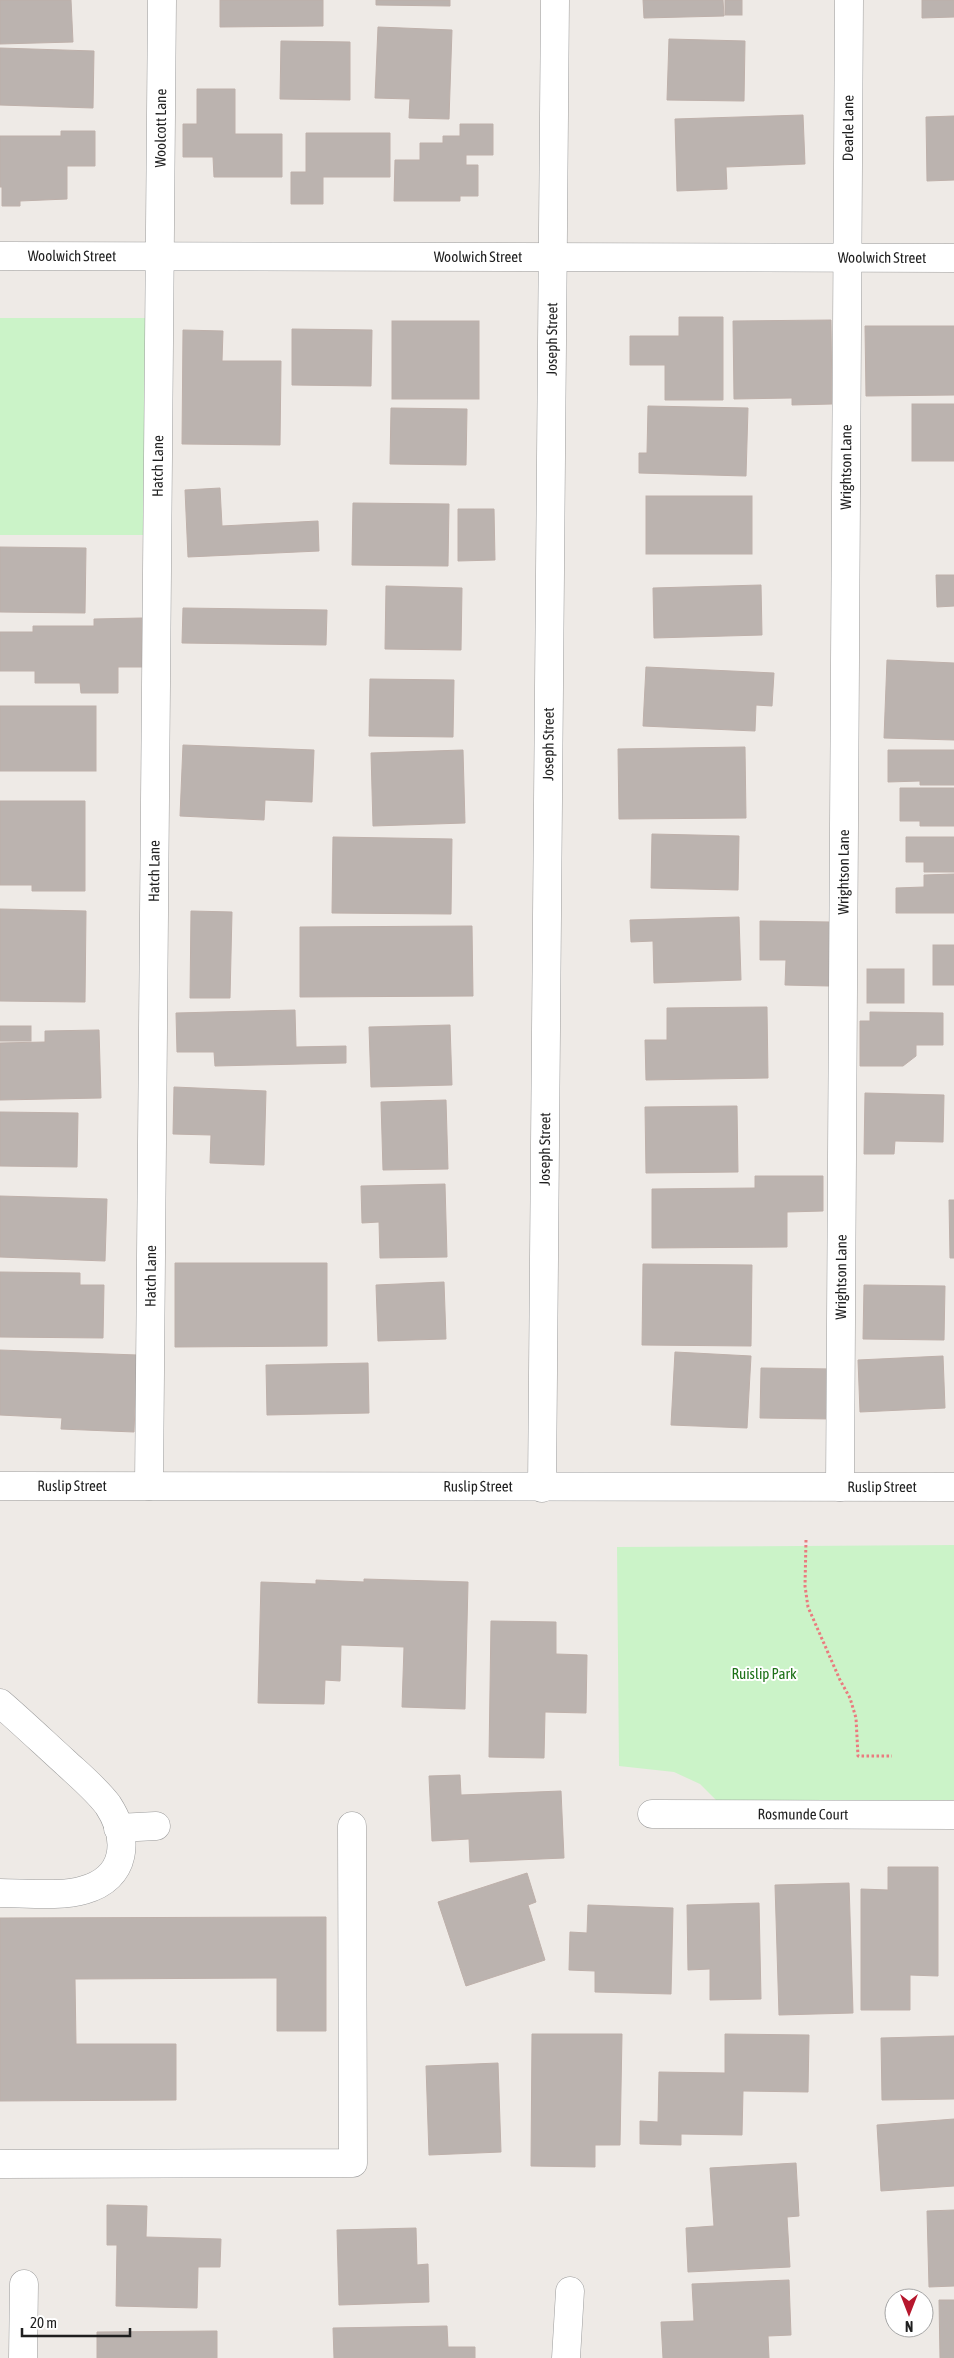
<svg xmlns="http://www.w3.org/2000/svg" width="954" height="2358" font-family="'Asap Condensed',sans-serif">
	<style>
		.park { fill: #cbf3c8 }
		.building { fill: #bbb3af; stroke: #beb0aa }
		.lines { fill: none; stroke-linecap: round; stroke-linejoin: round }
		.minor-casing { stroke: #9c9c9c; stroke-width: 29 }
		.path { stroke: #ea7b7f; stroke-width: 3; stroke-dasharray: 2.5 2.5; stroke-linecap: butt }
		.minor { stroke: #fff; stroke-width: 28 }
		.labels { text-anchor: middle; stroke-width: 4; stroke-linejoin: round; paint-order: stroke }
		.street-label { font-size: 15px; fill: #1f1f1f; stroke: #fff }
		.park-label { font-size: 15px; fill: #1d7118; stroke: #fff }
	</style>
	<rect width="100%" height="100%" fill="#eeeae6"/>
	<!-- park -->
	<g class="park">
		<polygon points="0,318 148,318 149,535 0,535"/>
		<polygon points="954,1545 954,1800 717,1801 700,1784 674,1772 619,1766 617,1547"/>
	</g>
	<!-- building -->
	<g class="building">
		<polygon points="0,0 71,0 73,42 0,44"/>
		<polygon points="220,0 323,0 323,26 220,27"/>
		<polygon points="376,0 450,0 450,6 376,5"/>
		<polygon points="643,0 723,0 724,16 644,18"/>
		<rect x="725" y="0" width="17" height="15"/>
		<polygon points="922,0 954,0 954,17 922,18"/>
		<polygon points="378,27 452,30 449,119 409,118 410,99 375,98"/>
		<polygon points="669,39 745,41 744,101 667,100"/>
		<polygon points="281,41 350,42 350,100 280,99"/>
		<polygon points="0,48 94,51 93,108 0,105"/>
		<polygon points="197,89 235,89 235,134 282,134 282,177 214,177 213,157 183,157 183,124 197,124"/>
		<polygon points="803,115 805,164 726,167 727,189 677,191 675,119"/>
		<polygon points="954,116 954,180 927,181 926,117"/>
		<polygon points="460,124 493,124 493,155 466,155 466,165 478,165 478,196 460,196 460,201 394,201 395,160 420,160 420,143 443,143 443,136 460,136"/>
		<polygon points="61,131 95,131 95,166 67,166 67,199 20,201 20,206 2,206 2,187 0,187 0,136 61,136"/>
		<polygon points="306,133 390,133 390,177 323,177 323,204 291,204 291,172 306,172"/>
		<polygon points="679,317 723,317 723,400 665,400 665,365 630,365 630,336 679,336"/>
		<polygon points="831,320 832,404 792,405 792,398 734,399 733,321"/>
		<rect x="392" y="321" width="87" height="78"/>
		<polygon points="865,326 954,326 954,395 866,396"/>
		<polygon points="292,329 372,330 371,386 292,385"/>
		<polygon points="183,330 223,331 222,361 281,361 280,445 182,444"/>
		<rect x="912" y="404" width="42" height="57"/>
		<polygon points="648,406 748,408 746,476 639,473 639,453 647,453"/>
		<polygon points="391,408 467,409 466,465 390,464"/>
		<polygon points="220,488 222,526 318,521 319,551 188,557 185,490"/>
		<rect x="646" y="496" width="106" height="58"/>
		<polygon points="353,503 449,504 448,566 352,565"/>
		<polygon points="458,509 494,509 495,560 458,561"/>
		<polygon points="0,547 86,548 85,613 0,612"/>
		<polygon points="936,575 954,575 954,606 937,607"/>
		<polygon points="761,585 762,635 654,638 653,588"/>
		<polygon points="386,586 462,588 461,650 385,649"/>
		<polygon points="183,608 327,610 326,645 182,643"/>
		<polygon points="142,618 142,667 118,667 118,693 81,693 80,683 35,683 35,671 0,671 0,632 33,632 33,626 94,626 94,619"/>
		<polygon points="887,660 954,663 954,740 884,738"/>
		<polygon points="646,667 774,673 772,706 756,705 755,731 643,726"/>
		<polygon points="370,679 454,680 453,737 369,736"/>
		<rect x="0" y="706" width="96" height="65"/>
		<polygon points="183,745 314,750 312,802 265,800 264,820 180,816"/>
		<polygon points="745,747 746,818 619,819 618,749"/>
		<polygon points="463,750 465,823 373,826 371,753"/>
		<polygon points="888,750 954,750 954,785 920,785 920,781 888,782"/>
		<polygon points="900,788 954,788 954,826 920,826 920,821 900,821"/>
		<polygon points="0,801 85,801 85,891 32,891 32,885 0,885"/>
		<polygon points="652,834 739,836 738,890 651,888"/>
		<polygon points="333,837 452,839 451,914 332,913"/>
		<polygon points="906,837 954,837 954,872 924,872 924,862 906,862"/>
		<polygon points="954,874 954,913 896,913 896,888 924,887 924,875"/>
		<polygon points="0,909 86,911 85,1002 0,1001"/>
		<polygon points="191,911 232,912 230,998 190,998"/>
		<polygon points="739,917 741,980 654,983 653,941 631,942 630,920"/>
		<polygon points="760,921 830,922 829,986 785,985 786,960 760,960"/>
		<polygon points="472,926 473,996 300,997 300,927"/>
		<rect x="933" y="945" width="21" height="40"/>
		<rect x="867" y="969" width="37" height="34"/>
		<polygon points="767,1007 768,1078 646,1080 645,1040 667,1040 667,1008"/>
		<polygon points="295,1010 296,1047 346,1046 346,1063 215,1066 214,1052 177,1052 176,1013"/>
		<polygon points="870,1012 943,1013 943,1045 916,1045 916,1056 903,1066 860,1066 860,1021 870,1021"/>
		<polygon points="450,1025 452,1085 371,1087 369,1027"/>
		<rect x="0" y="1026" width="31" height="15"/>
		<polygon points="99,1030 101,1098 0,1100 0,1043 45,1042 45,1031"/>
		<polygon points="174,1087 266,1091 264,1165 210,1163 211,1135 173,1134"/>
		<polygon points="865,1093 944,1095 943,1142 895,1141 894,1154 864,1154"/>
		<polygon points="446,1100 448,1169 383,1170 381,1102"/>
		<polygon points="737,1106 738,1172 646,1173 645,1107"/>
		<polygon points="0,1112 78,1113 77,1167 0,1166"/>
		<polygon points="755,1176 823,1176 823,1211 787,1212 787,1247 652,1248 652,1189 755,1188"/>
		<polygon points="445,1184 447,1257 380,1258 379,1222 362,1223 361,1186"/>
		<polygon points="0,1196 107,1199 105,1261 0,1257"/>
		<polygon points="949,1200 954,1200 954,1258 950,1258"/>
		<polygon points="175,1263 327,1263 327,1346 175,1347"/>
		<polygon points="643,1264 752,1265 751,1346 642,1345"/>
		<polygon points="0,1272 80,1273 80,1285 104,1285 103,1338 0,1337"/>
		<polygon points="444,1282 446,1339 378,1341 376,1285"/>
		<polygon points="864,1285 945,1286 944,1340 863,1339"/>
		<polygon points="0,1350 137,1355 134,1432 61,1429 62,1418 0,1415"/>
		<polygon points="675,1352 751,1356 747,1428 671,1425"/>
		<polygon points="943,1356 945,1408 860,1412 858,1360"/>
		<polygon points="368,1363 369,1413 267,1415 266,1365"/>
		<polygon points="761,1368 832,1369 831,1419 760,1418"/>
		<polygon points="364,1579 468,1582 465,1709 402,1707 404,1647 341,1645 340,1681 325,1680 324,1704 258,1703 261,1582 316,1584 316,1580 364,1582"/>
		<polygon points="491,1621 556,1622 556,1654 587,1655 586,1713 545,1712 544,1758 489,1757"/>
		<polygon points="460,1775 461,1795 561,1791 564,1858 470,1862 469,1839 432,1841 429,1776"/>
		<polygon points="888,1867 938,1867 938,1976 910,1975 910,2010 861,2010 861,1889 888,1890"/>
		<polygon points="527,1873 536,1902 528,1905 545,1960 466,1986 438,1902"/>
		<polygon points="849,1883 853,2013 779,2015 775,1885"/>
		<polygon points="759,1903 761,1999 710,2000 710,1969 688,1970 687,1905"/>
		<polygon points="588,1905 673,1908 671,1994 595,1992 595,1971 569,1970 570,1932 587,1933"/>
		<polygon points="326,1917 326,2031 277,2031 277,1978 75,1979 76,2044 176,2044 176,2100 0,2101 0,1918"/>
		<polygon points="532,2034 622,2034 620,2145 595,2145 595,2167 531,2166"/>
		<polygon points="725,2034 809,2035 808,2092 743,2091 742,2135 681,2134 681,2145 640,2144 640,2121 658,2122 659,2072 725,2073"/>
		<polygon points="954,2036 954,2099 882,2100 881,2038"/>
		<polygon points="498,2063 501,2152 429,2155 426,2066"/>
		<polygon points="954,2119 954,2186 881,2191 877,2125"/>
		<polygon points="796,2163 799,2216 787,2217 790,2267 688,2272 686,2228 714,2226 710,2168"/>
		<polygon points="107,2205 147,2206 146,2237 221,2239 220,2267 198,2267 197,2308 116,2306 117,2245 107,2245"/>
		<polygon points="954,2210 954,2286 929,2287 927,2211"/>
		<polygon points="416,2228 417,2265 428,2264 429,2302 339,2305 337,2230"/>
		<polygon points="789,2280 791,2335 768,2336 769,2358 663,2358 661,2322 694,2321 692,2284"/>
		<polygon points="939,2300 954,2300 954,2358 940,2358"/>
		<polygon points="447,2326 448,2347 475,2347 475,2358 334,2358 333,2328"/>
		<polygon points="217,2331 217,2358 97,2358 97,2332"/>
	</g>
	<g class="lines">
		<!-- minor casing -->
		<g class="minor-casing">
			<g id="minor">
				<path id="s1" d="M0,256L954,258"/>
				<path id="s2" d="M0,1486L954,1487"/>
				<path id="s3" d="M149,1486L162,0"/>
				<path id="s4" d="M840,1487L849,0"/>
				<path id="s5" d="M542,1488L555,0"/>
				<path d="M0,1703C22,1722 43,1742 65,1762C79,1775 96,1789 108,1805C130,1839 127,1878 84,1890C63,1897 23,1893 0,1893"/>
				<path id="s6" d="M652,1814L954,1815"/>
				<polyline points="118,1828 156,1826"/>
				<polyline points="0,2164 353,2163 352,1826"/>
				<polyline points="23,2358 24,2284"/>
				<polyline points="566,2358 570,2291"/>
			</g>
		</g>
		<!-- path -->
		<polyline class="path" points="806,1540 805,1586 808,1607 840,1680 850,1698 856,1718 858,1756 892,1756"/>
		<!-- minor -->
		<use href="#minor" class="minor"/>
	</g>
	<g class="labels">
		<!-- street labels -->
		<g class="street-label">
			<text dy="5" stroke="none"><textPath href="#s3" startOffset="1358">Woolcott Lane</textPath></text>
			<text dy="5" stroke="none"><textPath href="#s4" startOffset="1359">Dearle Lane</textPath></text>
			<text dy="5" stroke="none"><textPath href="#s1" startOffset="72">Woolwich Street</textPath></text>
			<text dy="5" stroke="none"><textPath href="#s1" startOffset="478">Woolwich Street</textPath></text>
			<text dy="5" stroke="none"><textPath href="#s1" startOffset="882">Woolwich Street</textPath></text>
			<text dy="5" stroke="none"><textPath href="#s5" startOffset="1149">Joseph Street</textPath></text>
			<text dy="5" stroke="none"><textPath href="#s3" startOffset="1020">Hatch Lane</textPath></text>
			<text dy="5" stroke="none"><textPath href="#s4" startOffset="1020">Wrightson Lane</textPath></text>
			<text dy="5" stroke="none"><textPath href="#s5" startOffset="744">Joseph Street</textPath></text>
			<text dy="5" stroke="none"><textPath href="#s3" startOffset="615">Hatch Lane</textPath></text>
			<text dy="5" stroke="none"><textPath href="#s4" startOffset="615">Wrightson Lane</textPath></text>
			<text dy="5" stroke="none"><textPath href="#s5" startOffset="339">Joseph Street</textPath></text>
			<text dy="5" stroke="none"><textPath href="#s3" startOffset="210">Hatch Lane</textPath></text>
			<text dy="5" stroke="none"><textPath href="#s4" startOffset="210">Wrightson Lane</textPath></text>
			<text dy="5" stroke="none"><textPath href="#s2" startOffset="72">Ruslip Street</textPath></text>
			<text dy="5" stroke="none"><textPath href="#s2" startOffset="478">Ruslip Street</textPath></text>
			<text dy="5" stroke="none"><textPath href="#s2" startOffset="882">Ruslip Street</textPath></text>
			<text dy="5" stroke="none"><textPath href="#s6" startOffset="151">Rosmunde Court</textPath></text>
		</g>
		<!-- park labels -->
		<g class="park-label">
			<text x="764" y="1679">Ruislip Park</text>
		</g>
	</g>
	<!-- north arrow -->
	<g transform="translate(909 2313) rotate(180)"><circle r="24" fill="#ffffff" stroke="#a5a5a5"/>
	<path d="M0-4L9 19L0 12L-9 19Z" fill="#b6172d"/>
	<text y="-8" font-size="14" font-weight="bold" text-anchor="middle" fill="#1f1f1f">N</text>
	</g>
	<!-- scale -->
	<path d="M22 2328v8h108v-8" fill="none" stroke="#1f1f1f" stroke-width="2.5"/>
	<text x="30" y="2328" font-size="15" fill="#1f1f1f" stroke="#ffffff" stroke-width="4" paint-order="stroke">20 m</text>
</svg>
